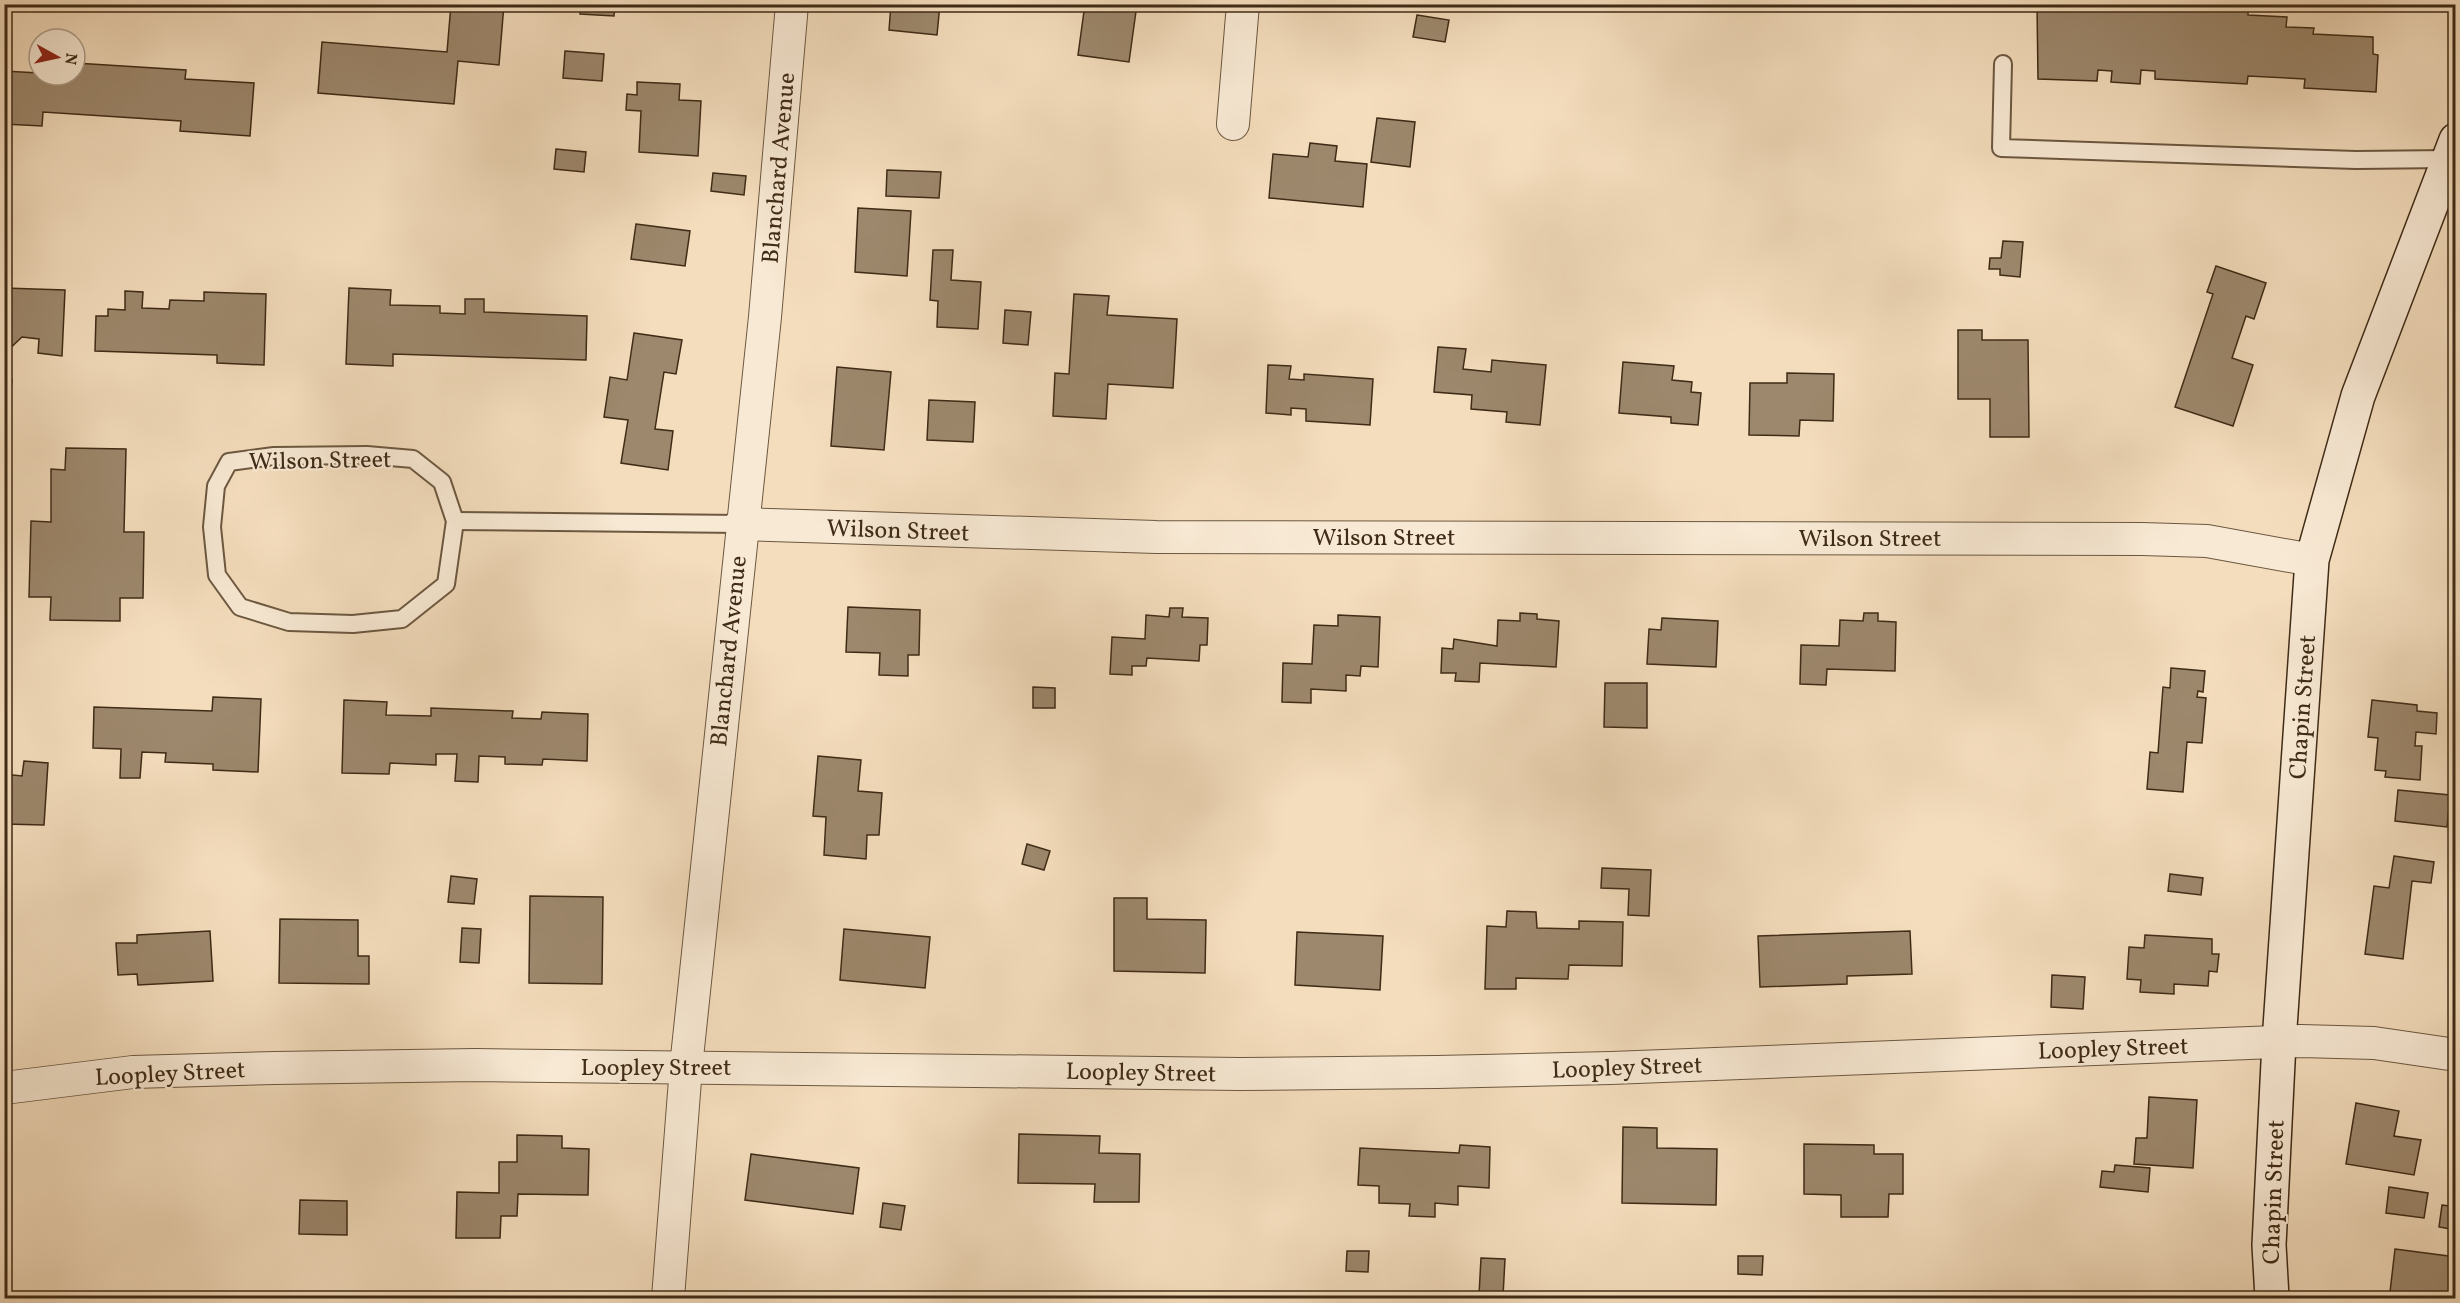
<svg xmlns="http://www.w3.org/2000/svg" width="2460" height="1303" font-family="Vollkorn,serif">
	<style>
		.building { fill: #9d886d; stroke: #3f2b16; stroke-width: 1.5 }
		.lines { fill: none; stroke-linecap: round; stroke-linejoin: round }
		.lane-casing { stroke: #6c5840; stroke-width: 20 }
		.street-casing { stroke: #6c5840; stroke-width: 34 }
		.secondary-casing { stroke: #3f2b16; stroke-width: 36 }
		.lane { stroke: #f8e9d4; stroke-width: 16 }
		.street { stroke: #f8e9d4; stroke-width: 32 }
		.secondary { stroke: #f8e9d4; stroke-width: 33 }
		.labels { text-anchor: middle; stroke-width: 4.5; stroke-linejoin: round; paint-order: stroke }
		.street-label { font-size: 24px; fill: #3f2b16; stroke: #f8e9d4 }
	</style>
	<rect width="100%" height="100%" fill="#f4ddbd"/>
	<filter id="stains"><feTurbulence type="fractalNoise" baseFrequency=".00333" numOctaves="4"/><feColorMatrix values="0 0 0 0 .2 0 0 0 0 .09 0 0 0 0 .02 0 0 0 .5 -.17"/></filter>
	<radialGradient id="worn" r=".72"><stop offset=".6" stop-color="#630" stop-opacity="0"/><stop offset="1" stop-color="#630" stop-opacity=".3"/></radialGradient>
	<!-- building -->
	<g class="building">
		<polygon points="451,4 504,4 499,65 458,61 454,104 318,93 322,42 447,52"/>
		<polygon points="581,4 615,4 614,16 580,14"/>
		<polygon points="891,4 940,4 937,35 889,30"/>
		<polygon points="1085,4 1137,4 1129,62 1078,55"/>
		<polygon points="2037,4 2248,4 2248,15 2287,17 2286,27 2314,28 2313,34 2373,37 2373,54 2378,55 2376,92 2304,88 2305,79 2248,76 2247,84 2155,79 2155,71 2141,70 2140,84 2111,82 2112,71 2098,70 2097,81 2038,79"/>
		<polygon points="1417,15 1449,20 1445,42 1413,37"/>
		<polygon points="565,51 604,54 602,81 563,78"/>
		<polygon points="75,63 186,70 185,79 254,83 250,136 180,131 181,121 43,112 42,126 4,124 4,71 39,73 39,75 75,75"/>
		<polygon points="637,82 680,84 679,100 701,101 698,156 639,152 641,111 626,110 627,94 637,95"/>
		<polygon points="1377,118 1415,122 1410,167 1371,162"/>
		<polygon points="1310,143 1337,146 1335,161 1367,164 1363,207 1269,198 1273,154 1308,157"/>
		<polygon points="556,149 586,152 584,172 554,169"/>
		<polygon points="887,170 941,172 939,198 886,196"/>
		<polygon points="713,173 746,176 744,195 711,191"/>
		<polygon points="858,208 911,211 907,276 855,272"/>
		<polygon points="636,224 690,231 685,266 631,259"/>
		<polygon points="2003,241 2023,242 2020,277 2000,275 2000,269 1989,269 1990,258 2001,258"/>
		<polygon points="933,250 953,250 951,280 981,282 978,329 937,327 938,301 930,300"/>
		<polygon points="2216,266 2266,283 2254,319 2246,316 2232,358 2253,365 2233,426 2175,407 2213,294 2207,292"/>
		<polygon points="4,288 65,290 62,356 38,353 39,339 22,337 4,354"/>
		<polygon points="349,288 391,290 390,305 440,306 440,313 465,314 465,299 484,299 484,312 587,316 586,360 393,354 393,366 346,364"/>
		<polygon points="125,291 143,292 142,308 169,309 170,300 204,301 204,292 266,294 264,365 217,363 217,355 95,351 96,316 108,316 108,309 125,310"/>
		<polygon points="1074,294 1109,296 1107,315 1177,319 1173,388 1108,384 1106,419 1053,416 1055,373 1069,374"/>
		<polygon points="1005,310 1031,312 1028,345 1003,343"/>
		<polygon points="1958,330 1982,330 1982,340 2028,340 2029,437 1990,437 1990,399 1958,399"/>
		<polygon points="634,333 682,340 676,374 664,372 655,429 673,431 668,470 621,463 628,420 604,417 610,377 627,380"/>
		<polygon points="1438,347 1466,349 1463,369 1491,372 1492,360 1546,365 1540,425 1506,422 1507,412 1471,409 1472,395 1434,392"/>
		<polygon points="1623,362 1674,366 1672,380 1692,382 1691,392 1701,393 1698,425 1671,423 1671,417 1619,413"/>
		<polygon points="1268,365 1291,366 1289,379 1304,380 1304,374 1373,379 1370,425 1306,421 1306,409 1291,408 1291,415 1266,413"/>
		<polygon points="837,367 891,372 884,450 831,446"/>
		<polygon points="1787,373 1834,374 1833,421 1800,420 1799,436 1749,435 1750,383 1787,383"/>
		<polygon points="4,379 12,380 9,411 4,410"/>
		<polygon points="929,400 975,402 973,442 927,440"/>
		<polygon points="66,448 126,449 124,532 144,532 143,598 120,598 120,621 50,620 51,597 29,597 31,521 51,522 51,469 65,470"/>
		<polygon points="848,607 920,610 919,655 908,655 908,676 879,675 880,653 846,652"/>
		<polygon points="1170,608 1183,608 1182,617 1208,618 1207,645 1200,645 1199,661 1147,658 1146,666 1132,666 1132,675 1110,674 1112,637 1145,639 1146,615 1169,617"/>
		<polygon points="1520,613 1537,614 1537,619 1559,621 1556,667 1480,663 1479,682 1455,681 1456,673 1441,673 1442,648 1453,649 1454,639 1497,646 1498,620 1520,621"/>
		<polygon points="1864,613 1878,613 1878,621 1896,622 1895,671 1827,669 1826,685 1800,684 1801,645 1839,646 1840,620 1863,621"/>
		<polygon points="1338,615 1380,617 1378,667 1361,666 1360,676 1346,675 1346,691 1311,689 1311,703 1282,702 1283,663 1312,664 1314,625 1338,626"/>
		<polygon points="1662,618 1718,621 1716,667 1647,664 1649,629 1661,630"/>
		<polygon points="2171,668 2205,671 2203,692 2198,691 2197,697 2206,698 2202,743 2187,742 2183,792 2147,789 2150,752 2158,753 2163,687 2170,688"/>
		<polygon points="1605,683 1647,683 1647,728 1604,727"/>
		<polygon points="1033,687 1055,688 1055,708 1033,708"/>
		<polygon points="213,697 261,699 258,772 213,770 213,764 165,762 166,753 142,752 140,778 120,778 121,749 93,748 94,707 212,711"/>
		<polygon points="344,700 387,702 386,715 431,716 431,708 513,711 512,718 541,719 542,712 588,714 587,761 543,759 542,765 505,764 505,757 479,756 478,782 455,781 457,754 436,754 436,765 390,763 389,774 342,773"/>
		<polygon points="2372,700 2417,705 2417,711 2437,713 2436,734 2416,732 2415,746 2422,746 2420,780 2385,777 2386,771 2375,770 2378,738 2368,737"/>
		<polygon points="818,756 861,760 858,791 882,793 879,835 867,835 866,859 824,855 826,817 813,816"/>
		<polygon points="24,761 48,763 44,825 4,824 4,774 22,776"/>
		<polygon points="2398,790 2450,795 2447,827 2395,821"/>
		<polygon points="1027,844 1050,851 1044,870 1022,864"/>
		<polygon points="2394,856 2434,862 2431,883 2412,881 2403,959 2365,954 2374,886 2389,888"/>
		<polygon points="1602,868 1651,870 1649,916 1628,915 1629,889 1601,888"/>
		<polygon points="2170,874 2203,878 2201,895 2168,891"/>
		<polygon points="451,876 477,879 474,904 448,902"/>
		<polygon points="530,896 603,897 602,984 529,983"/>
		<polygon points="1114,898 1147,898 1147,919 1206,920 1205,973 1114,971"/>
		<polygon points="1507,911 1536,912 1537,928 1579,929 1579,921 1623,922 1622,966 1569,965 1568,979 1516,978 1516,989 1485,989 1487,926 1506,927"/>
		<polygon points="280,919 358,920 358,956 369,956 369,984 279,983"/>
		<polygon points="462,928 481,929 479,963 460,962"/>
		<polygon points="844,929 930,937 925,988 840,980"/>
		<polygon points="210,931 213,981 138,985 137,974 118,975 116,943 137,943 137,935"/>
		<polygon points="1910,931 1912,974 1847,976 1847,984 1760,987 1758,936"/>
		<polygon points="1297,932 1383,936 1380,990 1295,985"/>
		<polygon points="2145,935 2212,939 2212,954 2219,954 2217,972 2209,971 2208,986 2174,984 2174,994 2140,992 2141,980 2127,979 2129,947 2144,948"/>
		<polygon points="2052,975 2085,977 2083,1009 2051,1007"/>
		<polygon points="2149,1097 2197,1100 2193,1168 2134,1164 2136,1138 2147,1138"/>
		<polygon points="2356,1103 2399,1111 2394,1136 2421,1140 2414,1175 2346,1164"/>
		<polygon points="1623,1127 1657,1128 1657,1148 1717,1149 1716,1205 1622,1203"/>
		<polygon points="1019,1134 1100,1136 1099,1153 1140,1154 1139,1202 1094,1202 1095,1184 1018,1183"/>
		<polygon points="517,1135 562,1136 562,1148 589,1149 588,1195 518,1194 517,1216 501,1216 500,1238 456,1238 457,1192 499,1193 499,1162 517,1162"/>
		<polygon points="1804,1144 1874,1145 1874,1154 1903,1154 1903,1194 1889,1194 1888,1217 1841,1217 1841,1195 1804,1194"/>
		<polygon points="1460,1145 1490,1147 1489,1188 1458,1186 1458,1205 1435,1203 1435,1217 1409,1216 1410,1204 1379,1203 1379,1186 1358,1185 1360,1148 1459,1153"/>
		<polygon points="751,1154 859,1168 853,1214 745,1200"/>
		<polygon points="2115,1165 2150,1168 2148,1192 2100,1187 2102,1171 2114,1172"/>
		<polygon points="2389,1187 2428,1193 2424,1218 2386,1213"/>
		<polygon points="300,1200 347,1201 347,1235 299,1234"/>
		<polygon points="883,1203 905,1206 901,1230 880,1227"/>
		<polygon points="2442,1205 2456,1207 2456,1230 2439,1227"/>
		<polygon points="2395,1249 2456,1257 2456,1298 2405,1298 2405,1295 2390,1292"/>
		<polygon points="1347,1251 1369,1251 1368,1272 1346,1271"/>
		<polygon points="1738,1256 1763,1256 1762,1275 1738,1274"/>
		<polygon points="1481,1258 1505,1259 1503,1296 1479,1295"/>
	</g>
	<g class="lines">
		<!-- lane casing -->
		<g class="lane-casing">
			<g id="lane">
				<polyline points="2003,64 2001,148 2356,160 2448,159"/>
				<polygon points="367,455 413,459 442,482 455,521 446,584 402,619 353,624 289,622 240,607 217,575 212,527 216,486 229,462 274,456"/>
				<polyline points="455,521 741,524"/>
			</g>
		</g>
		<!-- street casing -->
		<g class="street-casing">
			<g id="street">
				<polyline points="1233,124 1243,4"/>
				<polyline points="741,524 1156,537 2142,539 2207,541 2312,560"/>
				<polyline points="4,1088 133,1072 275,1068 475,1065 1240,1074 1437,1072 1611,1068 2301,1041 2374,1043 2456,1055"/>
				<polyline points="668,1298 686,1067 765,317 792,4"/>
			</g>
		</g>
		<!-- secondary casing -->
		<g class="secondary-casing">
			<polyline id="secondary" points="2272,1298 2269,1245 2279,1042 2312,560 2358,396 2456,140"/>
		</g>
		<!-- lane -->
		<use href="#lane" class="lane"/>
		<!-- street -->
		<use href="#street" class="street"/>
		<!-- secondary -->
		<use href="#secondary" class="secondary"/>
	</g>
	<g class="labels">
		<!-- street labels -->
		<g class="street-label">
			<text transform="translate(778 168) rotate(-85)" y="8">Blanchard Avenue</text>
			<text transform="translate(320 460) rotate(-1)" y="8">Wilson Street</text>
			<text transform="translate(898 530) rotate(2)" y="8">Wilson Street</text>
			<text x="1384" y="545">Wilson Street</text>
			<text x="1870" y="546">Wilson Street</text>
			<text transform="translate(728 651) rotate(-84)" y="8">Blanchard Avenue</text>
			<text transform="translate(2302 707) rotate(-86)" y="8">Chapin Street</text>
			<text transform="translate(2113 1048) rotate(-2)" y="8">Loopley Street</text>
			<text x="656" y="1075">Loopley Street</text>
			<text transform="translate(1627 1067) rotate(-2)" y="8">Loopley Street</text>
			<text transform="translate(1141 1072) rotate(1)" y="8">Loopley Street</text>
			<text transform="translate(170 1073) rotate(-3)" y="8">Loopley Street</text>
			<text transform="translate(2273 1192) rotate(-88)" y="8">Chapin Street</text>
		</g>
	</g>
	<!-- margin -->
	<rect width="2460" height="1303" fill="none" stroke="#f4ddbd" stroke-width="24"/>
	<rect x="6" y="6" width="2448" height="1291" fill="none" stroke="#3f2b16" stroke-width="3"/>
	<rect x="12" y="12" width="2436" height="1279" fill="none" stroke="#3f2b16" stroke-width="1.5"/>
	<!-- north arrow -->
	<g transform="translate(57 57) rotate(98)"><circle r="28" fill="#f8e9d4" stroke="#ae9d88" stroke-width="1.5"/>
	<path d="M0-4.5L10 22L0 15L-10 22Z" fill="#8f2418"/>
	<text y="-9" font-size="16" font-weight="bold" text-anchor="middle" fill="#3f2b16">N</text>
	</g>
	<rect width="100%" height="100%" filter="url(#stains)"/>
	<rect width="100%" height="100%" fill="url(#worn)"/>
</svg>
